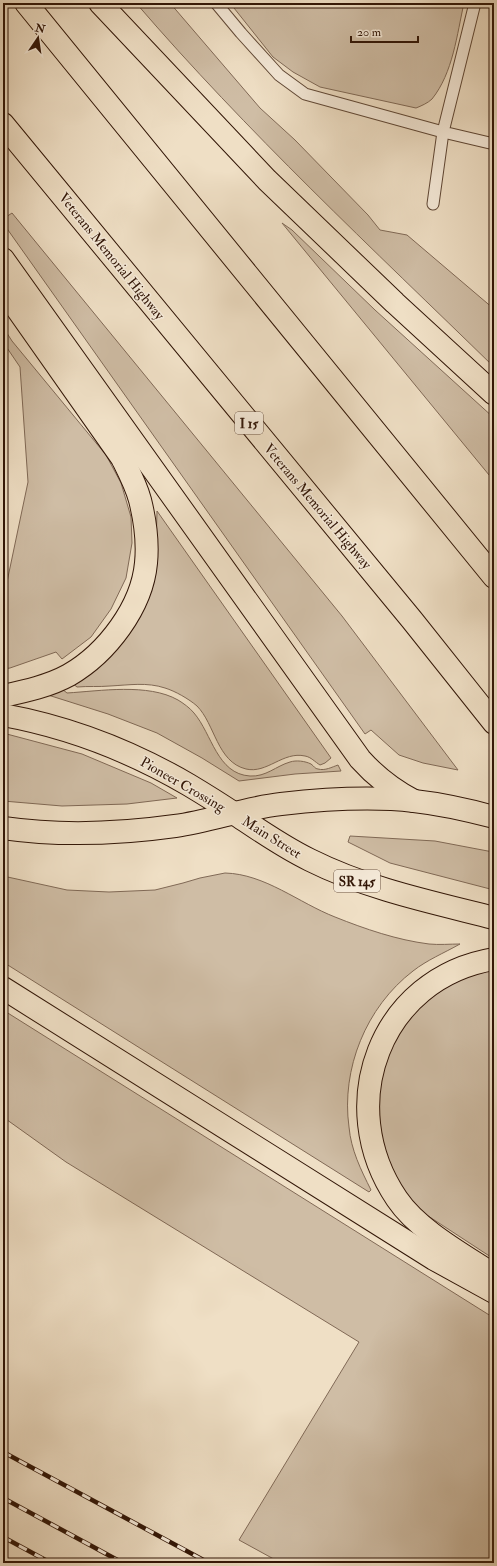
<svg xmlns="http://www.w3.org/2000/svg" width="497" height="1566" font-family="'IM FELL Double Pica',serif">
	<style>
		.green { fill: #cfbda5; stroke: #806956 }
		.lines { fill: none; stroke-linecap: round; stroke-linejoin: round }
		.service-casing { stroke: #604836; stroke-width: 13 }
		.trunk-casing { stroke: #311506; stroke-width: 24 }
		.motorway-casing { stroke: #311506; stroke-width: 24 }
		.service { stroke: #f5ead9; stroke-width: 11 }
		.trunk { stroke: #efdfc5; stroke-width: 22 }
		.motorway { stroke: #efdfc5; stroke-width: 22 }
		.rail-casing { stroke: #311506; stroke-width: 4.5 }
		.rail { stroke: #f5ead9; stroke-width: 3; stroke-dasharray: 9; stroke-linecap: butt }
		.labels { text-anchor: middle; stroke-width: 3; stroke-linejoin: round; paint-order: stroke }
		.shield { fill: #f5ead9; stroke: #6c5545; stroke-width: 1 }
		.shield-label { font-size: 13px; font-weight: bold; fill: #311506 }
		.street-label { font-size: 14px; fill: #311506; stroke: #f5ead9 }
	</style>
	<rect width="100%" height="100%" fill="#efdfc5"/>
	<filter id="stains"><feTurbulence type="fractalNoise" baseFrequency=".005" numOctaves="4"/><feColorMatrix values="0 0 0 0 .2 0 0 0 0 .09 0 0 0 0 .02 0 0 0 .5 -.17"/></filter>
	<radialGradient id="worn" r=".72"><stop offset=".6" stop-color="#630" stop-opacity="0"/><stop offset="1" stop-color="#630" stop-opacity=".3"/></radialGradient>
	<!-- green -->
	<g class="green">
		<path d="M136,3H170L260,108L295,140L368,215L380,230L407,235L494,309V367C372,248 247,132 136,3Z"/>
		<path d="M230,3H464C457,34 453,73 432,99C428,103 421,106 416,108L320,87L293,72L273,57Z"/>
		<polygon points="12,213 342,616 458,770 423,763 399,755 371,730 365,734 3,223 3,219"/>
		<polygon points="282,223 292,230 375,310 494,418 494,481"/>
		<polygon points="3,327 12,341 106,455 121,483 131,517 132,543 126,578 111,609 91,637 62,659 56,652 10,668 3,669 3,601 28,482 20,367 3,342"/>
		<path d="M157,511L331,758L325,763L320,765C315,762 311,757 305,756C283,751 267,774 246,769C217,762 215,724 197,706C189,699 175,691 165,688C147,682 129,685 110,686C99,687 88,686 77,687L72,683L104,659L156,549Z"/>
		<path d="M62,689L67,693C100,691 148,683 178,700C183,703 190,708 194,713C212,734 217,774 250,776C266,777 276,766 290,762C296,760 305,761 311,764C314,766 315,769 318,769C325,771 332,767 338,765L341,771L295,774L239,781L202,758L157,733L108,714L48,695Z"/>
		<polygon points="3,733 82,754 151,783 177,798 127,804 62,806 3,801"/>
		<polygon points="350,836 435,841 493,852 494,853 494,890 390,863 348,842"/>
		<path d="M225,873C265,874 299,903 335,917C365,929 397,940 429,944C439,945 450,944 460,944C444,953 427,960 413,971C366,1007 341,1069 349,1127C351,1150 361,1170 371,1190L369,1192L3,962V876L67,890L109,892L155,890L183,883L200,878Z"/>
		<polygon points="494,970 494,1259 419,1210 391,1177 372,1111 392,1030 456,974"/>
		<polygon points="3,1010 494,1318 494,1563 281,1563 239,1540 359,1342 66,1162 3,1117"/>
	</g>
	<g class="lines">
		<!-- service casing -->
		<g class="service-casing">
			<g id="service">
				<polyline points="216,3 241,33 279,75 305,94 443,132 433,204"/>
				<polyline points="475,3 443,132 494,144"/>
			</g>
		</g>
		<!-- trunk casing -->
		<g class="trunk-casing">
			<g id="trunk">
				<path d="M3,715C69,727 131,751 189,785C204,794 220,804 235,814C259,830 283,847 310,860C368,889 431,902 494,918"/>
				<path d="M3,828C59,836 118,834 175,826C211,821 245,808 281,804C325,799 370,796 414,801C441,804 468,810 494,817"/>
			</g>
		</g>
		<!-- motorway casing -->
		<g class="motorway-casing">
			<g id="motorway">
				<polyline points="26,3 494,577"/>
				<polyline points="100,3 267,180 395,303 494,394"/>
				<polyline points="3,124 412,620 494,723"/>
				<path d="M3,259L360,759C376,777 393,790 414,801"/>
				<path d="M3,289L122,458C129,472 136,485 140,500C145,520 148,543 146,563C142,607 107,653 69,675C49,686 26,691 3,696"/>
				<path d="M494,959C380,978 333,1105 397,1199C418,1230 462,1254 494,1275"/>
				<polyline points="3,988 434,1259 494,1292"/>
			</g>
		</g>
		<!-- service -->
		<use href="#service" class="service"/>
		<!-- trunk -->
		<use href="#trunk" class="trunk"/>
		<!-- motorway -->
		<use href="#motorway" class="motorway"/>
		<!-- rail casing -->
		<g class="rail-casing">
			<g id="rail">
				<polyline points="3,1452 209,1563"/>
				<polyline points="3,1498 123,1563"/>
				<polyline points="3,1537 51,1563"/>
			</g>
		</g>
		<!-- rail -->
		<use href="#rail" class="rail"/>
	</g>
	<g class="labels">
		<!-- shield labels -->
		<g class="shield">
			<rect x="235" y="412" width="28" height="22" rx="3"/>
			<rect x="334" y="870" width="46" height="22" rx="3"/>
		</g>
		<g class="shield-label">
			<text x="249" y="428">I 15</text>
			<text x="357" y="886">SR 145</text>
		</g>
		<!-- street labels -->
		<g class="street-label">
			<text transform="translate(112 256) rotate(51)" y="5">Veterans Memorial Highway</text>
			<text transform="translate(318 506) rotate(50)" y="5">Veterans Memorial Highway</text>
			<text transform="translate(183 784) rotate(30)" y="5">Pioneer Crossing</text>
			<text transform="translate(272 837) rotate(32)" y="5">Main Street</text>
		</g>
	</g>
	<!-- margin -->
	<rect width="497" height="1566" fill="none" stroke="#efdfc5" stroke-width="16"/>
	<rect x="4" y="4" width="489" height="1558" fill="none" stroke="#311506" stroke-width="2"/>
	<rect x="8" y="8" width="481" height="1550" fill="none" stroke="#311506"/>
	<!-- north arrow -->
	<g transform="translate(38 38) rotate(13)" stroke="#f5ead9" stroke-width="3" paint-order="stroke">
	<path d="M0-3L7 15L0 10L-7 15Z" fill="#311506"/>
	<text y="-6" font-size="11" font-weight="bold" text-anchor="middle" fill="#311506">N</text>
	</g>
	<!-- scale -->
	<path d="M351 36v6h67v-6" fill="none" stroke="#311506" stroke-width="2"/>
	<text x="357" y="36" font-size="12" fill="#311506" stroke="#f5ead9" stroke-width="3" paint-order="stroke">20 m</text>
	<rect width="100%" height="100%" filter="url(#stains)"/>
	<rect width="100%" height="100%" fill="url(#worn)"/>
</svg>
